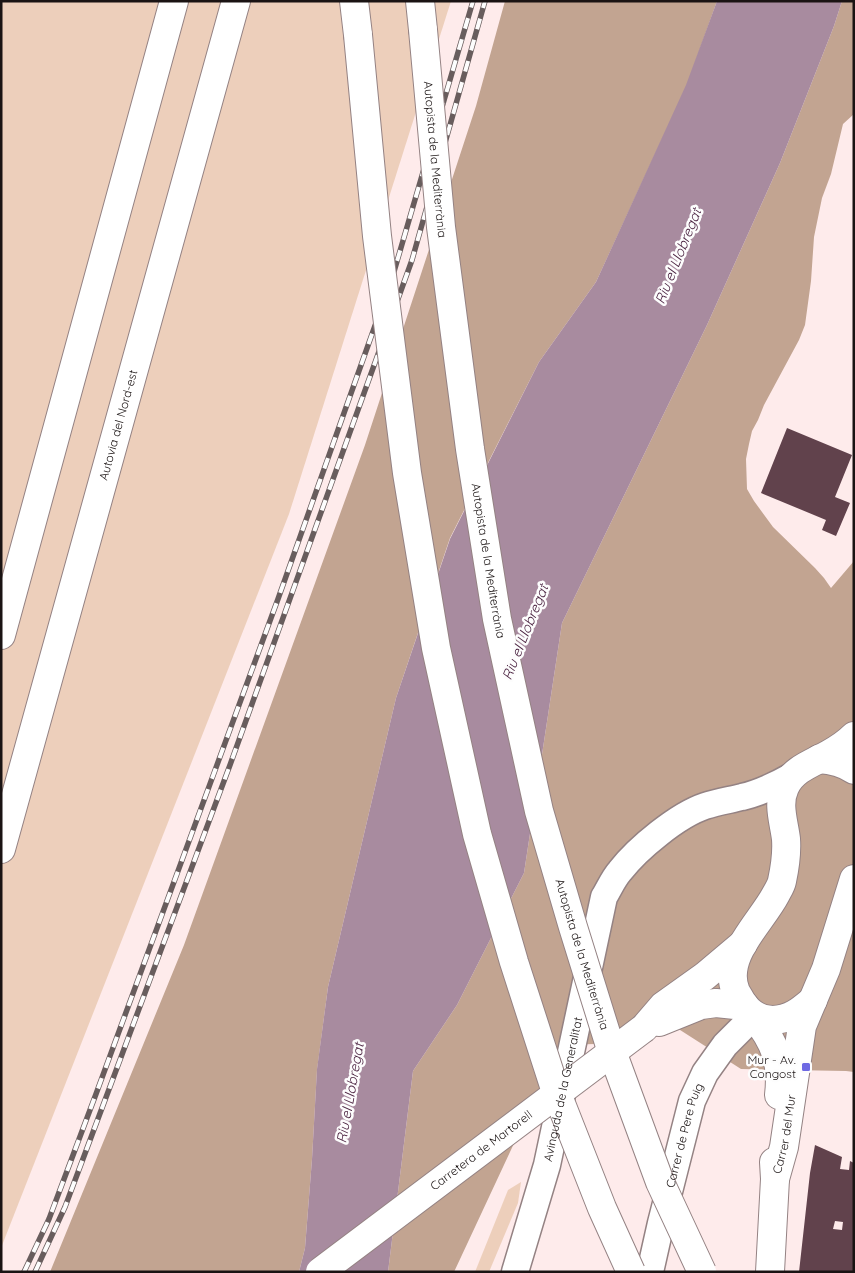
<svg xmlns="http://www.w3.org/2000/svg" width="855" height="1273" font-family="Quicksand,sans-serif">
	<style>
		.green { fill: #edcfbb }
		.forest { fill: #c2a491 }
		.water { fill: #a88b9f }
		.building { fill: #61424c; fill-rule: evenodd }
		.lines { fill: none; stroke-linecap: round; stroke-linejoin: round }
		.minor-casing { stroke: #948283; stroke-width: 29 }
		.major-casing { stroke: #948283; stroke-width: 30 }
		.highway-casing { stroke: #948283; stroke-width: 30 }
		.minor { stroke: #fff; stroke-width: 26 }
		.major { stroke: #fff; stroke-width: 28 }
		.highway { stroke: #fff; stroke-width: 28 }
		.rail-casing { stroke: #685d5d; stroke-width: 5.5 }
		.rail { stroke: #fdfdfd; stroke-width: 4; stroke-dasharray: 11; stroke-linecap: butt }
		.major-bridge-casing { stroke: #948283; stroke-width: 30; stroke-linecap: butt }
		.highway-bridge-casing { stroke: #948283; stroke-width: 30; stroke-linecap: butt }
		.major-bridge { stroke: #fff; stroke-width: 28 }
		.highway-bridge { stroke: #fff; stroke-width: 28 }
		.poi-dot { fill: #6e69e3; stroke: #fdfdfd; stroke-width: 2 }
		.labels { text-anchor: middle; stroke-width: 5; stroke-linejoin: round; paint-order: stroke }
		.street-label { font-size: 12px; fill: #1a1313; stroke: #fdfdfd }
		.poi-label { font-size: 12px; fill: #1a1313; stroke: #fdfdfd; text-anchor: end }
		.water-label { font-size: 14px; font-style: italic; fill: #4b2341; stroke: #fdfdfd }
	</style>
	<rect width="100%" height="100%" fill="#feebeb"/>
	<!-- green -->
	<g class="green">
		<polygon points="1,1 451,1 289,514 1,1248"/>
		<polygon points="521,1182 518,1203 489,1272 475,1272 508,1190"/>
	</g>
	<!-- forest -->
	<g class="forest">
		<polygon points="505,1 717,1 687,85 596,282 539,362 450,538 396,698 328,987 317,1070 312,1159 305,1248 299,1272 50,1272 184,945 365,445 476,106"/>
		<polygon points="842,1 854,1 854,114 843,124 831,174 822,198 814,237 811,281 805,325 799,340 764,405 758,420 752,431 749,444 746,459 747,489 754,501 773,527 815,568 824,578 831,588 854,561 854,1072 846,1071 741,1069 666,1021 595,1044 560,1045 454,1272 388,1272 413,1071 457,1005 524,873 562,623 707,325 780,163 834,26"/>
	</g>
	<!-- water -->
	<polygon class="water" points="717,1 842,1 834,26 780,163 707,325 562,623 524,873 457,1005 413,1071 388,1272 299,1272 305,1248 312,1159 317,1069 328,987 396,698 450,539 539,362 596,282 686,85"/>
	<!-- building -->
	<g class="building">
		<polygon points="787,428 852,455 835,497 850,503 836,536 822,530 826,520 761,493"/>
		<path d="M815,1145L842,1157L840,1169L849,1170L850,1161L854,1163V1272H799L810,1173ZM835,1221L843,1222L842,1230L833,1229Z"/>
	</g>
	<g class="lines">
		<!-- minor casing -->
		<g class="minor-casing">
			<g id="minor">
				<path id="s1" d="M515,1272L547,1165L604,897C609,889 613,879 620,871C638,848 678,815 705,806C717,802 730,800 742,797C760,793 776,785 792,776"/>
				<path id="s2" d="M650,1272L661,1223L692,1101L705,1073L725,1045L754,1016"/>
			</g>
		</g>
		<!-- major casing -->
		<g class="major-casing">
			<g id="major">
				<path d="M819,759C832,760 843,762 854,770"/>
				<path d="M813,1000C800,1011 791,1019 773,1020C759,1020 749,1013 742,1002C740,999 738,995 736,992C721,957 761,923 776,894C778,890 781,886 782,881C785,867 787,853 786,839C784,822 777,804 785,787C793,769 813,763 829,754C838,749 847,743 854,736"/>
				<path d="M754,1016C774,1041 783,1062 779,1095"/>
				<polyline points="659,1022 701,1005 716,1003 745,1006"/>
				<polyline points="644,1028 663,1006 705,976 743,944"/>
				<path id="s3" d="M775,1179L784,1147L802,1026L826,969L854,879"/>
				<polyline points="770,1272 775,1179 774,1162"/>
			</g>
		</g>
		<!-- highway casing -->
		<g class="highway-casing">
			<g id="highway">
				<polyline points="354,1 358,35"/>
				<polyline points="420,1 423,30"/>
				<polyline points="1,635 174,1"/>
				<path id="s4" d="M1,849L236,1"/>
			</g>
		</g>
		<!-- minor -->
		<use href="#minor" class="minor"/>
		<!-- major -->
		<use href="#major" class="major"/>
		<!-- highway -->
		<use href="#highway" class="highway"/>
		<!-- rail casing -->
		<g class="rail-casing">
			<g id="rail">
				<polyline points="24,1272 49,1219 96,1094 278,599 393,275 473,1"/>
				<polyline points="35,1272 65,1207 111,1084 230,765 412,260 485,1"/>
			</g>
		</g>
		<!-- rail -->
		<use href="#rail" class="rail"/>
		<!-- major-bridge casing -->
		<g class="major-bridge-casing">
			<g id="major-bridge">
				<path id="s5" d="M320,1272L644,1028"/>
			</g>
		</g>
		<!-- highway-bridge casing -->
		<g class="highway-bridge-casing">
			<g id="highway-bridge">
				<path id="s6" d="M423,30L441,227L470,449L497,619L539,811L573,927L610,1046L660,1182L702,1272"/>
				<polyline points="358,35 377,236 407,473 436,648 477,834 514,962 554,1086 602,1208 631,1272"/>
			</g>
		</g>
		<!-- major-bridge -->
		<use href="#major-bridge" class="major-bridge"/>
		<!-- highway-bridge -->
		<use href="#highway-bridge" class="highway-bridge"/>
	</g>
	<!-- markers -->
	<rect class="poi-dot" x="801" y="1062" width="10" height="10" rx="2.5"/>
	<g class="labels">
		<!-- street labels -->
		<g class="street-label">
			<text dy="4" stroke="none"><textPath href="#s6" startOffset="130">Autopista de la Mediterrània</textPath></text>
			<text dy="4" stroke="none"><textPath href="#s4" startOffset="440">Autovia del Nord-est</textPath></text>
			<text dy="4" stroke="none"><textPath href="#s6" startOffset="535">Autopista de la Mediterrània</textPath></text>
			<text dy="4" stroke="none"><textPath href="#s6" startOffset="940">Autopista de la Mediterrània</textPath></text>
			<text dy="4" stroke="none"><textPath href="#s1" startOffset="189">Avinguda de la Generalitat</textPath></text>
			<text dy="4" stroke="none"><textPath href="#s3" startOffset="46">Carrer del Mur</textPath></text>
			<text dy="4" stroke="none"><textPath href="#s2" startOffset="141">Carrer de Pere Puig</textPath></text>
			<text dy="4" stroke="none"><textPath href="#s5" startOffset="202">Carretera de Martorell</textPath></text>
		</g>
		<!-- poi labels -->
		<g class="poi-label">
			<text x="796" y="1064">Mur - Av.<tspan x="796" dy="14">Congost</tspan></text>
		</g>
		<!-- water labels -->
		<g class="water-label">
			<text transform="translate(678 256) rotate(-68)" y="5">Riu el Llobregat</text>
			<text transform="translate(525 632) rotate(-68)" y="5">Riu el Llobregat</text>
			<text transform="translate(350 1093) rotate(-80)" y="5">Riu el Llobregat</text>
		</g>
	</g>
	<!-- border -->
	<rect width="855" height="1273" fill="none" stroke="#1a1313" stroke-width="5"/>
</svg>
